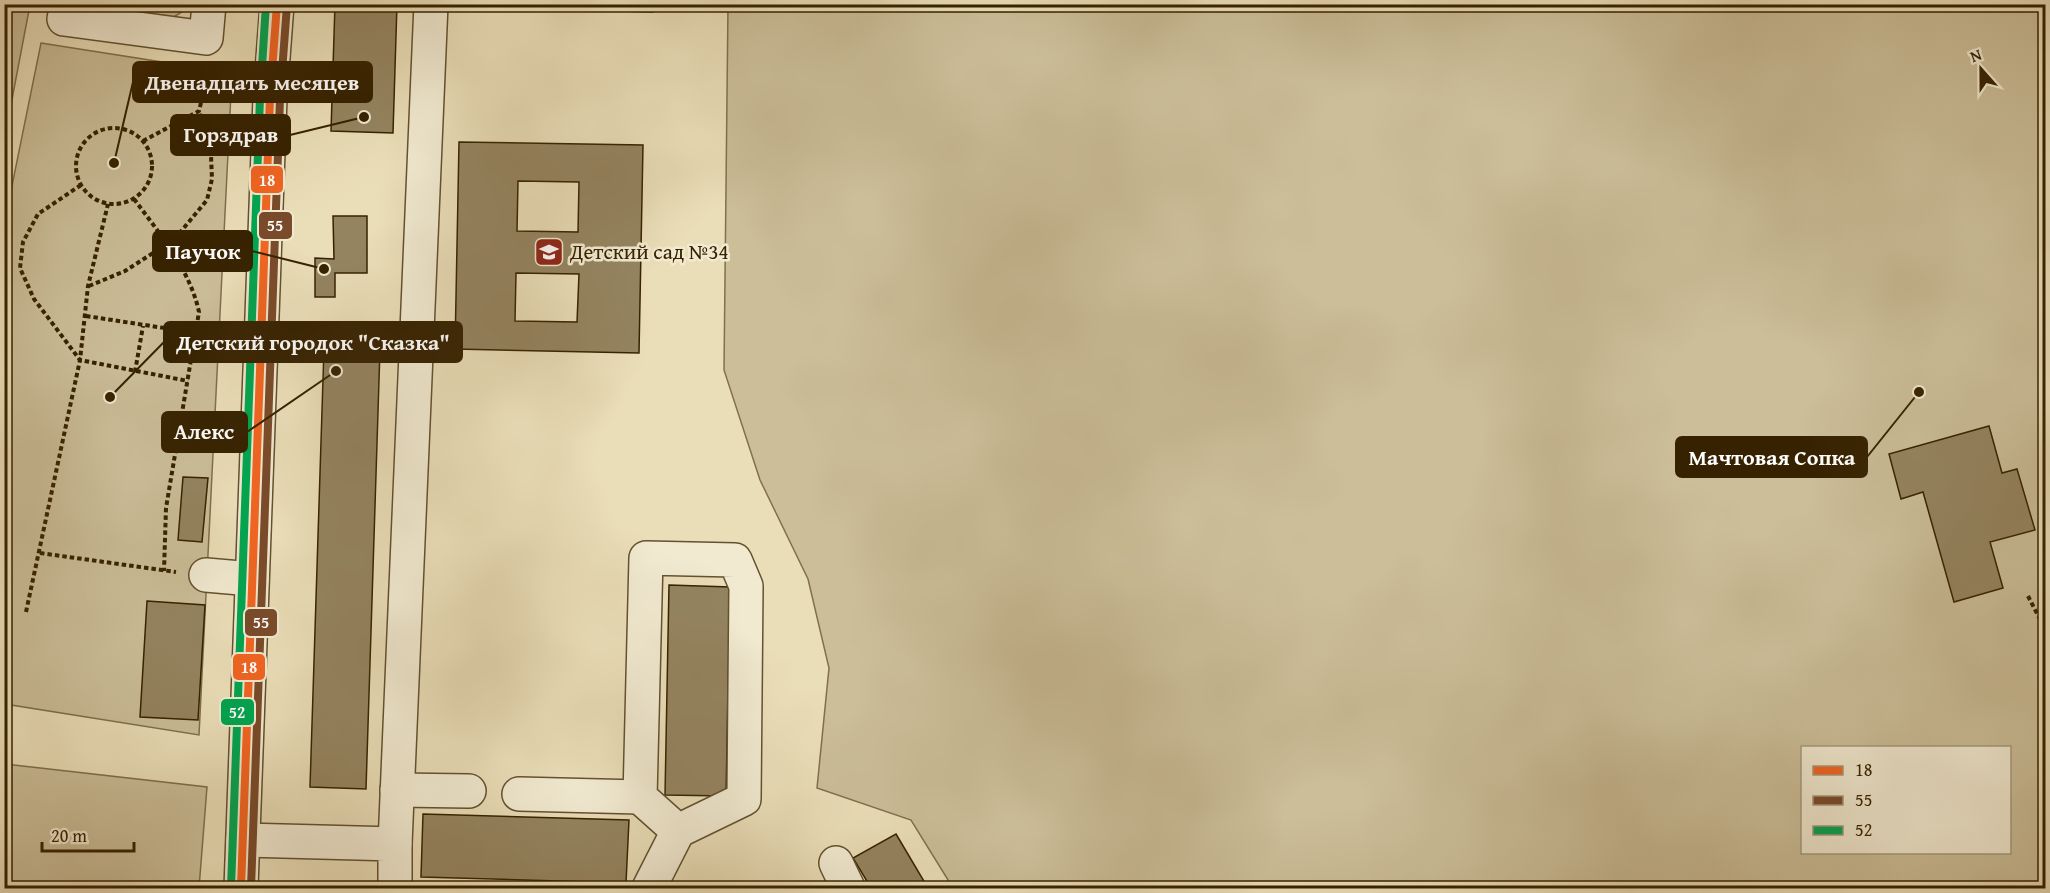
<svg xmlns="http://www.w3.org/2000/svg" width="2050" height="893" font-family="'Gentium Book Plus',serif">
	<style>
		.green { fill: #cbbe99; stroke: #80704d; stroke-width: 1.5; fill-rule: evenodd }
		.building { fill: #948460; stroke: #362201; stroke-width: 1.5; fill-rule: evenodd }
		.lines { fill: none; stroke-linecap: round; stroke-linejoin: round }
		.minor-casing { stroke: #63512f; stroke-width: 36 }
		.path { stroke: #362201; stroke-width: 4; stroke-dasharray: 4.5 3; stroke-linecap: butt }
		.minor { stroke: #f1ead1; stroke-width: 33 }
		.bus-1-casing { stroke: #f1ead1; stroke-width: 12 }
		.bus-2-casing { stroke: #f1ead1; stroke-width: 12 }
		.bus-3-casing { stroke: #f1ead1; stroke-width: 12 }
		.bus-1 { stroke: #f26522; stroke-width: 8 }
		.bus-2 { stroke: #7a4b2a; stroke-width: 8 }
		.bus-3 { stroke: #00a651; stroke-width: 8 }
		.labels { text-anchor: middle; stroke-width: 5; stroke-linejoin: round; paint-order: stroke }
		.poi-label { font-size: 21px; fill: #362201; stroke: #f1ead1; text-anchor: start }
		.leader { fill: none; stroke: #362201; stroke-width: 2 }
		.callout-dot { fill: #362201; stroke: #f1ead1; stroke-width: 2 }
		.callout { fill: #362201; stroke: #362201; stroke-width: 2 }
		.callout-label { font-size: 22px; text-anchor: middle; font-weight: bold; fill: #fff }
		.line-badge { stroke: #f1ead1; stroke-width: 2 }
		.badge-label { font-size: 16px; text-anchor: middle; font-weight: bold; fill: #fff }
	</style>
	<rect width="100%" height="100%" fill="#eadeb8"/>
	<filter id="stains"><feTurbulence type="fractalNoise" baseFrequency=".00333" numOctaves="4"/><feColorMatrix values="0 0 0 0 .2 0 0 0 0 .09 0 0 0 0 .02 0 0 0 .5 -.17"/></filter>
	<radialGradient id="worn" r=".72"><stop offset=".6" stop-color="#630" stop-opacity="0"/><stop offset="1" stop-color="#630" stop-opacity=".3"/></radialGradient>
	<!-- green -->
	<g class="green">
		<polygon points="5,5 30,5 5,136 4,10"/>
		<polygon points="89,5 188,5 185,10 169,20 92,9"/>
		<path d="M728,5H2045V888H953L911,820L817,788L829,668L808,579L760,480L724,370ZM1802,748H2010V852H1802Z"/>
		<polygon points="41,43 232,73 199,735 5,704 5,220"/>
		<polygon points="5,764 207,787 199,888 5,888"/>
	</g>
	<!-- building -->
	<g class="building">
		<polygon points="335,4 397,4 393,133 331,131"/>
		<polygon points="588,4 653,4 653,12 588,10"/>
		<path d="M459,142L643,145L639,353L455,349ZM518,181L579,182L578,232L517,231ZM516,273L579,274L577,322L515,321Z"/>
		<polygon points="333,216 367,216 367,273 335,273 335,297 315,297 315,258 334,259"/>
		<polygon points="324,348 380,349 366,789 310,787"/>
		<polygon points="1989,426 2002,473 2017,469 2035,530 1990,542 2003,588 1954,602 1923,492 1901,499 1889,454"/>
		<polygon points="183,477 208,478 202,542 178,540"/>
		<polygon points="669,585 730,587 726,796 665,795"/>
		<polygon points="147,601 205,605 198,720 140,717"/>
		<polygon points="423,814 629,820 626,883 421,877"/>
		<polygon points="896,834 928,888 871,888 853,858"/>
		<polygon points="309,886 371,888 309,888"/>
	</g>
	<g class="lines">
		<!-- minor casing -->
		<g class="minor-casing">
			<g id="minor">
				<polyline points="67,4 64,19 206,38 209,4"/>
				<polyline points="206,575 252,579"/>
				<polyline points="397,790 469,791"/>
				<polyline points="519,794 640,797"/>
				<polyline points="243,840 395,844 395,888"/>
				<polyline points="395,844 431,4"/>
				<polyline points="836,863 848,888"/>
				<polyline points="241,888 270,98 277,4"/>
				<polyline points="649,888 678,831 744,799 746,586 735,560 646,558 640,797 678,831"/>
			</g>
		</g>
		<!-- path -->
		<g class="path">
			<circle cx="114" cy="166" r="38"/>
			<polyline points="143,141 199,111 209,69"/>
			<polyline points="81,185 38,214 23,242 20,268 34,299 80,360 188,381"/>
			<path d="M134,199C160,234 190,270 199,312L166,508L164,571"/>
			<polyline points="89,286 125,271 167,244 178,235 207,200 212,179 211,156 199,111"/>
			<polyline points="86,316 197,333"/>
			<polyline points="135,372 143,326"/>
			<polyline points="40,553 176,572"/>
			<polyline points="2028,596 2046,631"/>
			<polyline points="26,612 80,360 88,286 108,204"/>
		</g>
		<!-- minor -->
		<use href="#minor" class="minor"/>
		<!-- bus-1 casing -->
		<g class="bus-1-casing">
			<polyline id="bus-1" points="241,888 270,98 277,4"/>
		</g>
		<!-- bus-2 casing -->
		<g class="bus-2-casing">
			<polyline id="bus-2" points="251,888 280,99 287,5"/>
		</g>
		<!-- bus-3 casing -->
		<g class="bus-3-casing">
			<polyline id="bus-3" points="231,888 260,98 266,4"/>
		</g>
		<!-- bus-1 -->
		<use href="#bus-1" class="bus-1"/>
		<!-- bus-2 -->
		<use href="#bus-2" class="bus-2"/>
		<!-- bus-3 -->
		<use href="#bus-3" class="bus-3"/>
	</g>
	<!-- icons -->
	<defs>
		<g id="school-square" transform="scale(1.5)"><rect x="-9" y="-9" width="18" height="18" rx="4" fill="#8f2418" stroke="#f1ead1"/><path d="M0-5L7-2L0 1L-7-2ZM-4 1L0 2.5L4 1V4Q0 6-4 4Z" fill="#fff"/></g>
	</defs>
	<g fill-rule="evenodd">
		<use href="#school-square" x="549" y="252"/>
	</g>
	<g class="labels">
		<!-- poi labels -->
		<g class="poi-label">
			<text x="570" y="259">Детский сад №34</text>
		</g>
	</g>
	<!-- callouts -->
	<path class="leader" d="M114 163L133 82M364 117L290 135M324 269L252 251M110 397L164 342M336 371L247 432M1919 392L1867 457"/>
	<g class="callout-dot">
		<circle cx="114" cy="163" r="6"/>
		<circle cx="364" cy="117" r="6"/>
		<circle cx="324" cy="269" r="6"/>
		<circle cx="110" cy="397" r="6"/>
		<circle cx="336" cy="371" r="6"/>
		<circle cx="1919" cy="392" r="6"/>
	</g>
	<g class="callout">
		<rect x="133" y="62" width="239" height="40" rx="6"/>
		<rect x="171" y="115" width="119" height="40" rx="6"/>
		<rect x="153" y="231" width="99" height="40" rx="6"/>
		<rect x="164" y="322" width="298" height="40" rx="6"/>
		<rect x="162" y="412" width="85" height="40" rx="6"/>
		<rect x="1676" y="437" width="191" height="40" rx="6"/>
	</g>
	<g class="callout-label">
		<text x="252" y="90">Двенадцать месяцев</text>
		<text x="231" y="142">Горздрав</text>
		<text x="203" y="259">Паучок</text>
		<text x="313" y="350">Детский городок "Сказка"</text>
		<text x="204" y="439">Алекс</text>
		<text x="1772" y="465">Мачтовая Сопка</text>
	</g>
	<g class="line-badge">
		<rect x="250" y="165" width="34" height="29" rx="6" fill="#f26522"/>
		<rect x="258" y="211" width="35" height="29" rx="6" fill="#7a4b2a"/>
		<rect x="244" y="608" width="34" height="29" rx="6" fill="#7a4b2a"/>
		<rect x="232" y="653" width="34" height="28" rx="6" fill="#f26522"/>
		<rect x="220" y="698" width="35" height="28" rx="6" fill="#00a651"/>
	</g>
	<g class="badge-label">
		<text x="267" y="186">18</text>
		<text x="275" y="231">55</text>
		<text x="261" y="628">55</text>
		<text x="249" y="673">18</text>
		<text x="237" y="718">52</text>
	</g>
	<!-- margin -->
	<rect width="2050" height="893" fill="none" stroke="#eadeb8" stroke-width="24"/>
	<rect x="6" y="6" width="2038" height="881" fill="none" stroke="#362201" stroke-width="3"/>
	<rect x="12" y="12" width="2026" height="869" fill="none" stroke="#362201" stroke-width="1.5"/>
	<!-- legend -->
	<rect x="1801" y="746" width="210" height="108" fill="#f1ead1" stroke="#a69a7e" stroke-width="1.5"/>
	<rect x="1813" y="766" width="30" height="9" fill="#f26522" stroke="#a69a7e" stroke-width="1.5"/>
	<text x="1855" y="776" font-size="18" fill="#362201">18</text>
	<rect x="1813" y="796" width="30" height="9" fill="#7a4b2a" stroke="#a69a7e" stroke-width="1.5"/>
	<text x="1855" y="806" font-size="18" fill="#362201">55</text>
	<rect x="1813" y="826" width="30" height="9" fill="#00a651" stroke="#a69a7e" stroke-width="1.5"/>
	<text x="1855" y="836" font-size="18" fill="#362201">52</text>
	<!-- north arrow -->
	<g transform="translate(1981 69) rotate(339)" stroke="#f1ead1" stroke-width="4.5" paint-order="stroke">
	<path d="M0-4.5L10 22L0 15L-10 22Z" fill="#362201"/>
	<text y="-9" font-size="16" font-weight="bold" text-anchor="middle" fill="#362201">N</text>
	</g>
	<!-- scale -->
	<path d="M42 842v9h92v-9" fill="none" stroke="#362201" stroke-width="3"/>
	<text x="51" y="842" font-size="18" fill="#362201" stroke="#f1ead1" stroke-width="4.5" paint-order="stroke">20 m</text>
	<rect width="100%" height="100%" filter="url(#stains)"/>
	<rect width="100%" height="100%" fill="url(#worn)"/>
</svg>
